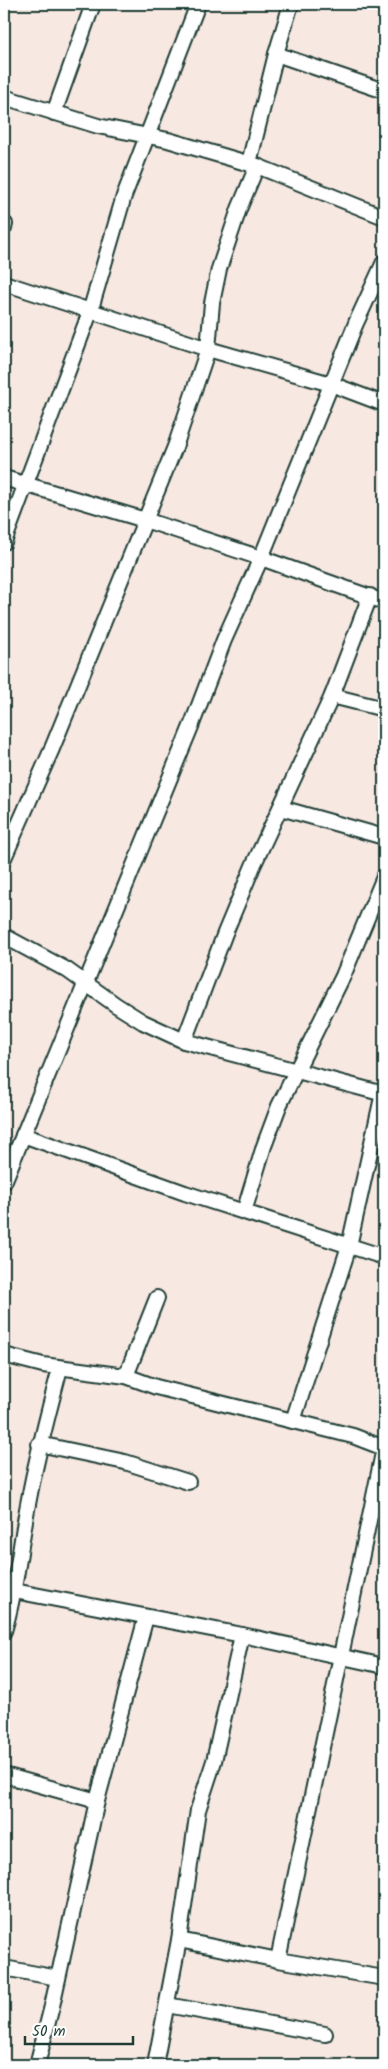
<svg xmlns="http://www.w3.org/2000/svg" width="388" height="2069" font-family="Kalam,sans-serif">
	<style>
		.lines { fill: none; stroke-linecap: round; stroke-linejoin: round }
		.minor-casing { stroke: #1f3d34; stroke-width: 18 }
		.minor { stroke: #fff; stroke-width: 14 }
	</style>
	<rect width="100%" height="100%" fill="#f8e8e2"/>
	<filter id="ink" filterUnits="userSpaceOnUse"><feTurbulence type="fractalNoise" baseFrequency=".02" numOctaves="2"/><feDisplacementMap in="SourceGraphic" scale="10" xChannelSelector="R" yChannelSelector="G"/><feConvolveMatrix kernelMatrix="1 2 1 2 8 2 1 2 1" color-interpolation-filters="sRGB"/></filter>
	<g filter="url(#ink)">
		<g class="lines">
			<!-- minor casing -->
			<g class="minor-casing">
				<g id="minor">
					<polyline points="276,54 384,91"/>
					<polyline points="4,97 98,126 168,140 257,166 384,217"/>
					<polyline points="54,113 93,4"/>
					<polyline points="249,163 276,54 291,4"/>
					<polyline points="4,228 5,224"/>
					<polyline points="4,283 208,349 331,384 384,404"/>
					<polyline points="4,478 145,520 261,558 384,602"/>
					<polyline points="4,542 90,312 124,196 198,4"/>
					<polyline points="332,696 384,709"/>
					<polyline points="281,808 384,837"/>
					<polyline points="4,858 51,751 175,447 208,349 212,303 219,269 239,209 257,166"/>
					<polyline points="4,936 67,970 116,1005 143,1022 184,1041 384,1094"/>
					<polyline points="184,1041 225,933 253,866 332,696 370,596"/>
					<polyline points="23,1135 185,1193 384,1257"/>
					<polyline points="4,1182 192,724 224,640 261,558 356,323 384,262"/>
					<polyline points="244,1212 264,1146 279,1106 343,976 384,877"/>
					<polyline points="4,1355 43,1365 126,1376 156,1387 353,1436 384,1448 278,1960"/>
					<polyline points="126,1376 157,1298"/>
					<polyline points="293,1421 349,1246 383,1093"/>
					<polyline points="39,1444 125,1462 188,1482"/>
					<polyline points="4,1589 242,1635 384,1666"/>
					<path d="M4,1631C17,1588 20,1543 29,1499C37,1454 49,1411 60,1368"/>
					<polyline points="4,1775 97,1801"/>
					<polyline points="179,1940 278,1960 384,1978"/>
					<polyline points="4,1968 58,1978"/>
					<polyline points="167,2005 325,2034"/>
					<polyline points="37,2065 52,2006 97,1801 146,1617"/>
					<polyline points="155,2065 179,1940 198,1810 214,1761 242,1635"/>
				</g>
			</g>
			<!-- minor -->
			<use href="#minor" class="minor"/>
		</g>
	</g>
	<!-- margin -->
	<rect width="388" height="2069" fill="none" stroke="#fff" stroke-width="20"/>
	<rect x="10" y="10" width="368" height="2049" fill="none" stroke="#1f3d34" stroke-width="2" filter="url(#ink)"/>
	<!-- scale -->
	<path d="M25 2036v8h108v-8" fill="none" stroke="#1f3d34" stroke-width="2.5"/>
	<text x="32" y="2036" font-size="15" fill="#1f3d34" stroke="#ffffff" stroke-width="4" paint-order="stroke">50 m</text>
</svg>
